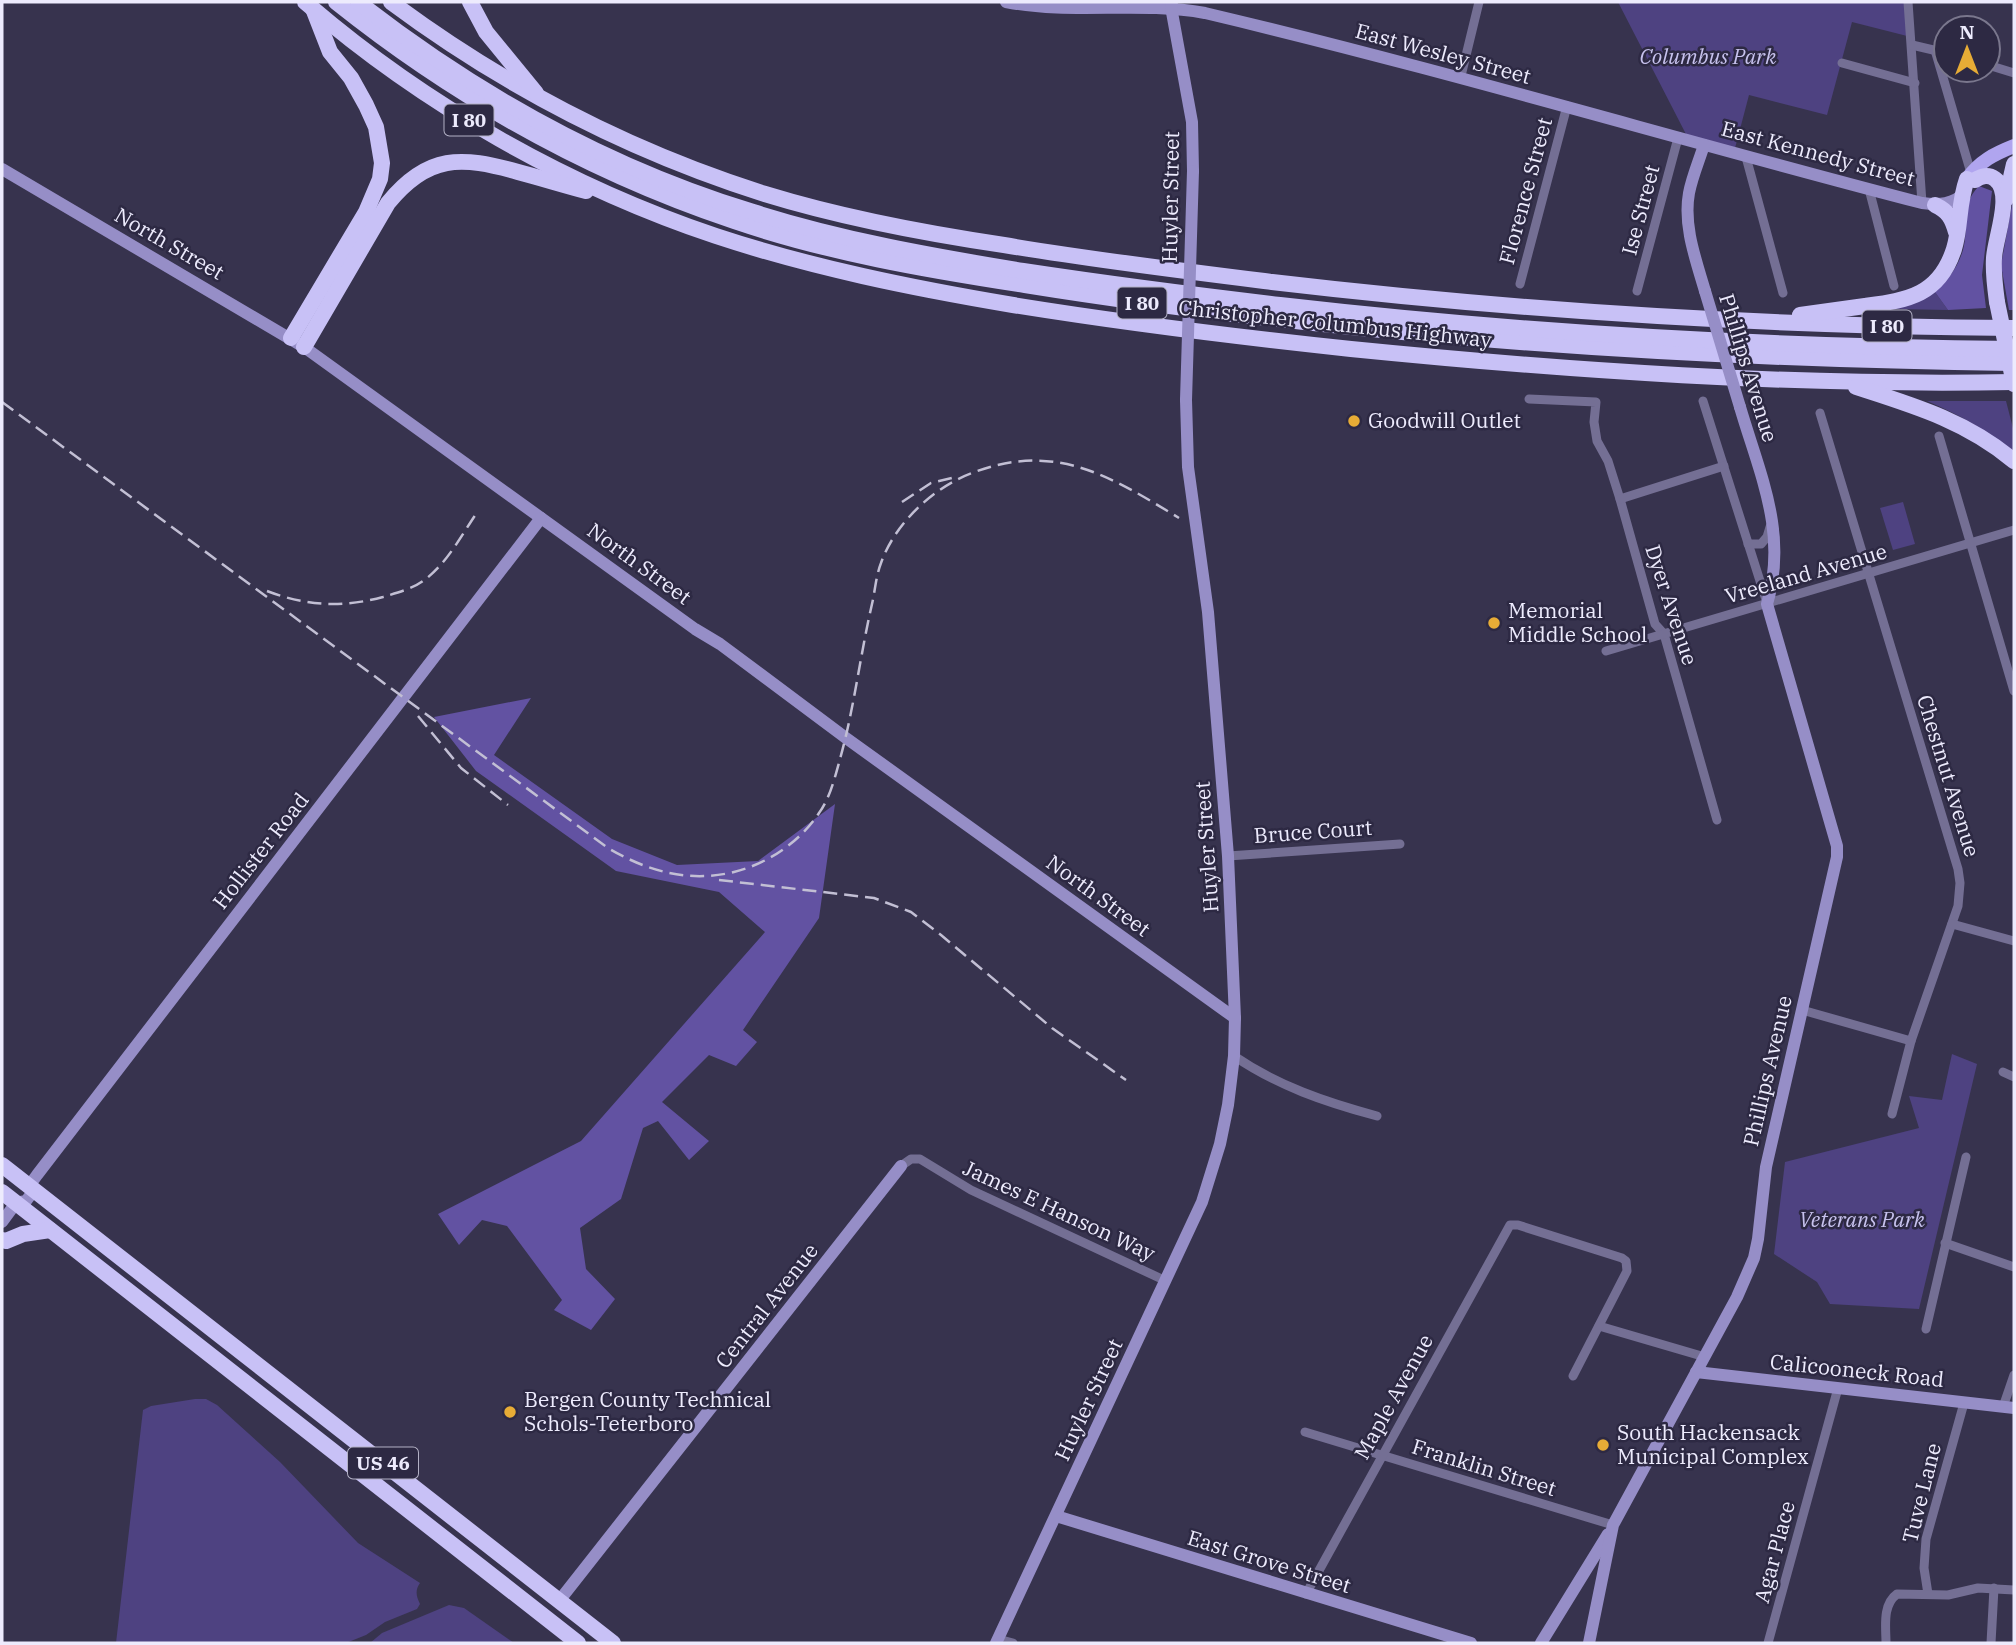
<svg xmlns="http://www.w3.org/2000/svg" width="2016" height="1645" font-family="'IBM Plex Serif',serif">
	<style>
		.green { fill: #4e4281 }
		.forest { fill: #6252a2 }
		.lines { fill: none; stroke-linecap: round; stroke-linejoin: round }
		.street { stroke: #746f94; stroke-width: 9 }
		.secondary { stroke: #968ec7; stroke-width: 12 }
		.primary { stroke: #b0a5ef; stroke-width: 14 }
		.highway { stroke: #c8c1f6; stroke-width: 16 }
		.rail { stroke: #c2bfd4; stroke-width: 2.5; stroke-dasharray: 14 7; stroke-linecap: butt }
		.secondary-bridge { stroke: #968ec7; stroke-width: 12 }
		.highway-bridge { stroke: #c8c1f6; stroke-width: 16 }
		.poi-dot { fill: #e7ac36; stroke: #2d2943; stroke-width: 2.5 }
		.labels { text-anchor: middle; stroke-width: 5; stroke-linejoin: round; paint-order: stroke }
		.shield { fill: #2d2943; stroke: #b3b1c5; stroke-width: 2 }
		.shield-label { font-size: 19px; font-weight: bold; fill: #edebfd }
		.street-label { font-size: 21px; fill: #edebfd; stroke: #2d2943 }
		.park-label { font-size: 21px; font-style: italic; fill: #c7c2ee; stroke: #2d2943 }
		.poi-label { font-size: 21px; fill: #edebfd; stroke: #2d2943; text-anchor: start }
	</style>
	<rect width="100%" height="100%" fill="#37334e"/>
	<!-- green -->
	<g class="green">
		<polygon points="1618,2 1908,2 1911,37 1852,22 1827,115 1749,95 1734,152 1689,140"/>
		<polygon points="1935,292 1948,310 1896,309"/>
		<path d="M1927,401H2006L2014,432V454C1988,430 1959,415 1927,401Z"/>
		<polygon points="1903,502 1915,544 1893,550 1880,508"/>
		<polygon points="1952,1054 1977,1064 1919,1309 1830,1304 1817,1282 1774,1254 1785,1162 1919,1128 1909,1096 1942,1100"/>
		<path d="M195,1399H206L217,1405L280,1462L358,1543L420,1583C415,1590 416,1596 420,1604L417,1609L385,1622L366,1635L346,1643H116L143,1410L151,1406Z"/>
		<polygon points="449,1605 464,1608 514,1643 370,1643 382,1633"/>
	</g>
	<!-- forest -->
	<g class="forest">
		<path d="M1979,186L1992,191L1982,275L1986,308L1948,310L1935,292C1948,280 1958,267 1963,250C1970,225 1958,208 1979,186Z"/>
		<polygon points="2014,194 2014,310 2009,310 2001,265"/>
		<polygon points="531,698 494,755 612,839 677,865 758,861 835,804 819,918 743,1030 757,1042 736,1066 709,1055 662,1102 709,1141 689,1160 658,1121 643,1128 621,1199 580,1228 586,1269 615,1299 591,1330 554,1310 562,1300 507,1226 482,1220 459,1245 438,1214 581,1141 765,932 719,892 616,871 476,771 434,717"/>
	</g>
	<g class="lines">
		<!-- street -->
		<g class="street">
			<polyline points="1908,2 1922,203"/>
			<polyline points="1912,45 1946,53"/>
			<polyline points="1935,50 1971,173"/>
			<polyline points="1842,63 1915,83"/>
			<polyline points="1988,65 2014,73"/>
			<polyline points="1461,76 1479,2"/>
			<polyline points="1746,157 1783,293"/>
			<polyline points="1869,189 1894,286"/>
			<polyline points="1520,284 1567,106"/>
			<polyline points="1637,291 1678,138"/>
			<polyline points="1529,399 1596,402 1594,422 1597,441 1608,461 1620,499 1655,624 1664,634 1717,820"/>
			<polyline points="1703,401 1767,603"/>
			<polyline points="1820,413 1958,869 1960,883 1958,906 1911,1041 1892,1114"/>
			<polyline points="1939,436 2014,691"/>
			<polyline points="1620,499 1724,466"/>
			<polyline points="1748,544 1761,544 1767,537 1770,527"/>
			<polyline points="1606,651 2014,530"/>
			<polyline points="1228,856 1400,844"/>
			<polyline points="1952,924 2014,941"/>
			<polyline points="1802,1010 1911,1041"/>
			<path d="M1234,1056C1278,1086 1325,1102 1377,1116"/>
			<polyline points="2003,1072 2014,1077"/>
			<polyline points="901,1166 911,1159 920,1159 971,1190 1166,1281"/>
			<polyline points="1945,1243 2014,1267"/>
			<polyline points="1599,1326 1705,1357"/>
			<polyline points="1926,1329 1966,1157"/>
			<polyline points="2003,1407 2014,1375"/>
			<polyline points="1305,1432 1613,1525"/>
			<polyline points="1306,1594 1510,1225 1518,1225 1622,1258 1626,1261 1627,1271 1573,1376"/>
			<polyline points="1928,1594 1924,1568 1926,1539 1964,1403"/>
			<polyline points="998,1639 1013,1643"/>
			<polyline points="1768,1643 1838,1388"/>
			<path d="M1886,1643C1886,1627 1882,1605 1897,1594L1948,1595L1978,1588L2014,1590"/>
			<polyline points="1991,1643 1994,1588"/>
		</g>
		<!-- secondary -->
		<g class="secondary">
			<path d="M1006,2C1072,15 1139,1 1205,13C1446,70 1682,141 1922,203C1938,205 1954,205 1965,192"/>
			<polyline points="1172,2 1171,7 1192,122 1193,171"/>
			<path d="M1704,145C1699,161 1692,177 1689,193C1683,226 1696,260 1705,291"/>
			<polyline points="2,169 304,347 695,629 720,644 846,738 1235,1018"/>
			<polyline points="2,1222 16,1203 26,1201 32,1193 29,1186 37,1175 541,518"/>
			<polyline points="1696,1372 2014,1408"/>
			<polyline points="1056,1516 1471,1643"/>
			<polyline points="559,1601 901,1166"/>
			<polyline points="996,1643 1202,1202 1220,1144 1228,1105 1234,1056 1235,1018 1228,856 1208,612 1188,467 1186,400"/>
			<polyline points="1541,1643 1608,1534"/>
			<path d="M1589,1643L1613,1525L1737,1297L1754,1258L1758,1239L1766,1167L1837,857V846L1767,604C1788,533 1760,475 1740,407"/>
		</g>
		<!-- primary -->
		<path class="primary" d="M1967,179C1980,161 1994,154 2014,146"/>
		<!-- highway -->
		<g class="highway">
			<path d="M305,2C424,105 567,186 716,236C813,268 912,288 1013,305C1125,323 1238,337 1351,349C1571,371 1793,386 2014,382"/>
			<path d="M336,2C455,97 588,172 734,221C828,253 927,270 1025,285C1118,300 1211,312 1304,322C1540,348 1776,360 2014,363"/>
			<path d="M358,2C476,94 609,168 753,212C841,240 932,256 1023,271C1109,284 1194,295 1280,305C1524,333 1769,347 2014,349"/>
			<path d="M391,2C504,86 629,151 765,194C843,218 923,233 1004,245C1093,260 1183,271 1272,282C1518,311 1766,326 2014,328"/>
			<polyline points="470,2 486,32 536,93"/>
			<path d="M1975,180C1982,176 1988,174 1995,179C2014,193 1995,238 1994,258C1993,273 1995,287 1997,302"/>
			<polyline points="2006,199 2014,164"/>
			<path d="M1935,205C1948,211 1952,218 1956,232"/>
			<path d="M1800,315C1821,312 1843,309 1865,306C1907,300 1939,296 1954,249C1961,226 1958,204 1967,179"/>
			<polyline points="291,338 366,212 380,179 382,163 376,127 366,105 351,78 330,52 314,11"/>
			<path d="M304,347L388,203C428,154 461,156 518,172C541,178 563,185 586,191"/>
			<path d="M1856,387C1915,406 1966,421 2014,461"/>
			<polyline points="2,1165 613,1643"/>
			<polyline points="2,1192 578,1643"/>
			<polyline points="2,1240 6,1241 23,1234 50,1230"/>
		</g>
		<!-- rail -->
		<g class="rail">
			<path d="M2,402L608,848C647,871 688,883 734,872C767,864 800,842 819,813C830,798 835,777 840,759C854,709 860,656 872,604C875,591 876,576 881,563C895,523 934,487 972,473C1055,441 1110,476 1179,518"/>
			<polyline points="902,502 931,483 952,478"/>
			<path d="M267,591C306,606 342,608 383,597C396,593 412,589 423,581C446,565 461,536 476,514"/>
			<polyline points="418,716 461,768 508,805"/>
			<polyline points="719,880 874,898 911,912 941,935 1052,1028 1126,1080"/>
		</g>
		<!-- secondary-bridge -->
		<g class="secondary-bridge">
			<polyline points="1705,291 1740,407"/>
			<polyline points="1186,400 1193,171"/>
		</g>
		<!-- highway-bridge -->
		<polyline class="highway-bridge" points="1997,302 2014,384"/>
	</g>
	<!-- markers -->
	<g class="poi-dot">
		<circle cx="1354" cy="421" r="7"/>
		<circle cx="1494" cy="623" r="7"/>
		<circle cx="510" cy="1412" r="7"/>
		<circle cx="1603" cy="1445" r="7"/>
	</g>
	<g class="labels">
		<!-- shield labels -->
		<g class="shield">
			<rect x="444.5" y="104.5" width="49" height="31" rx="5"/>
			<rect x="1117.5" y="287.5" width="49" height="31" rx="5"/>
			<rect x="1862.5" y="310.5" width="49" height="31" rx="5"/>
			<rect x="348" y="1447.5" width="70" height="31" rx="5"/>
		</g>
		<g class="shield-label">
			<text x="469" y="127">I 80</text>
			<text x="1142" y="310">I 80</text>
			<text x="1887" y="333">I 80</text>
			<text x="383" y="1470">US 46</text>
		</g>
		<!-- street labels -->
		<g class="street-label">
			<text transform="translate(1443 54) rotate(15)" y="7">East Wesley Street</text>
			<text transform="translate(1818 154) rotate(15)" y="7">East Kennedy Street</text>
			<text transform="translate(1526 191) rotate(-75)" y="7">Florence Street</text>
			<text transform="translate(1171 197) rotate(-89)" y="7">Huyler Street</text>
			<text transform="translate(1641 210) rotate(-75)" y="7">Ise Street</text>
			<text transform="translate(169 244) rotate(30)" y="7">North Street</text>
			<text transform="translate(1335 324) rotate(6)" y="7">Christopher Columbus Highway</text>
			<text transform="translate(1748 368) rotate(73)" y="7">Phillips Avenue</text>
			<text transform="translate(639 564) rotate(36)" y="7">North Street</text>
			<text transform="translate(1806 574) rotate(-16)" y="7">Vreeland Avenue</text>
			<text transform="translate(1671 605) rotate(72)" y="7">Dyer Avenue</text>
			<text transform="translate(1948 776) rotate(73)" y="7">Chestnut Avenue</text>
			<text transform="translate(1313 832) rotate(-4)" y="7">Bruce Court</text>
			<text transform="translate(1207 847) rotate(-94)" y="7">Huyler Street</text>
			<text transform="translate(261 851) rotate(-52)" y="7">Hollister Road</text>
			<text transform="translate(1098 896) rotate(36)" y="7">North Street</text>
			<text transform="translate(1768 1071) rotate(-77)" y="7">Phillips Avenue</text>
			<text transform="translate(1059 1211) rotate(25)" y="7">James E Hanson Way</text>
			<text transform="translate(767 1306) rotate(-52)" y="7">Central Avenue</text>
			<text transform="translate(1857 1371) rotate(6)" y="7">Calicooneck Road</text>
			<text transform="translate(1394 1397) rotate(-61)" y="7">Maple Avenue</text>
			<text transform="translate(1089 1400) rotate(-65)" y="7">Huyler Street</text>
			<text transform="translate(1484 1468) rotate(17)" y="7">Franklin Street</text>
			<text transform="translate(1922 1493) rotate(-76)" y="7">Tuve Lane</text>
			<text transform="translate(1775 1552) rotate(-75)" y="7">Agar Place</text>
			<text transform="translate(1269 1562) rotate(17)" y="7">East Grove Street</text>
		</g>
		<!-- park labels -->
		<g class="park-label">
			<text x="1708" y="64">Columbus Park</text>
			<text x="1862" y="1227">Veterans Park</text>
		</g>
		<!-- poi labels -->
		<g class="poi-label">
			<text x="1368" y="428">Goodwill Outlet</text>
			<text x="1508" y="618">Memorial<tspan x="1508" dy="24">Middle School</tspan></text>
			<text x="524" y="1407">Bergen County Technical<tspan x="524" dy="24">Schols-Teterboro</tspan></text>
			<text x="1617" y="1440">South Hackensack<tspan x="1617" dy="24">Municipal Complex</tspan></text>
		</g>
	</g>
	<!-- border -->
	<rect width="2016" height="1645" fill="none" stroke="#edebfd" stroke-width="7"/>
	<!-- north arrow -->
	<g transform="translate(1967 49)"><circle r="33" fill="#2d2943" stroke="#7a778d" stroke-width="2"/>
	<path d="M0-5L12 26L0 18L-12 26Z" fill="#e7ac36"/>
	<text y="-10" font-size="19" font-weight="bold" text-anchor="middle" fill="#edebfd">N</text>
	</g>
</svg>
